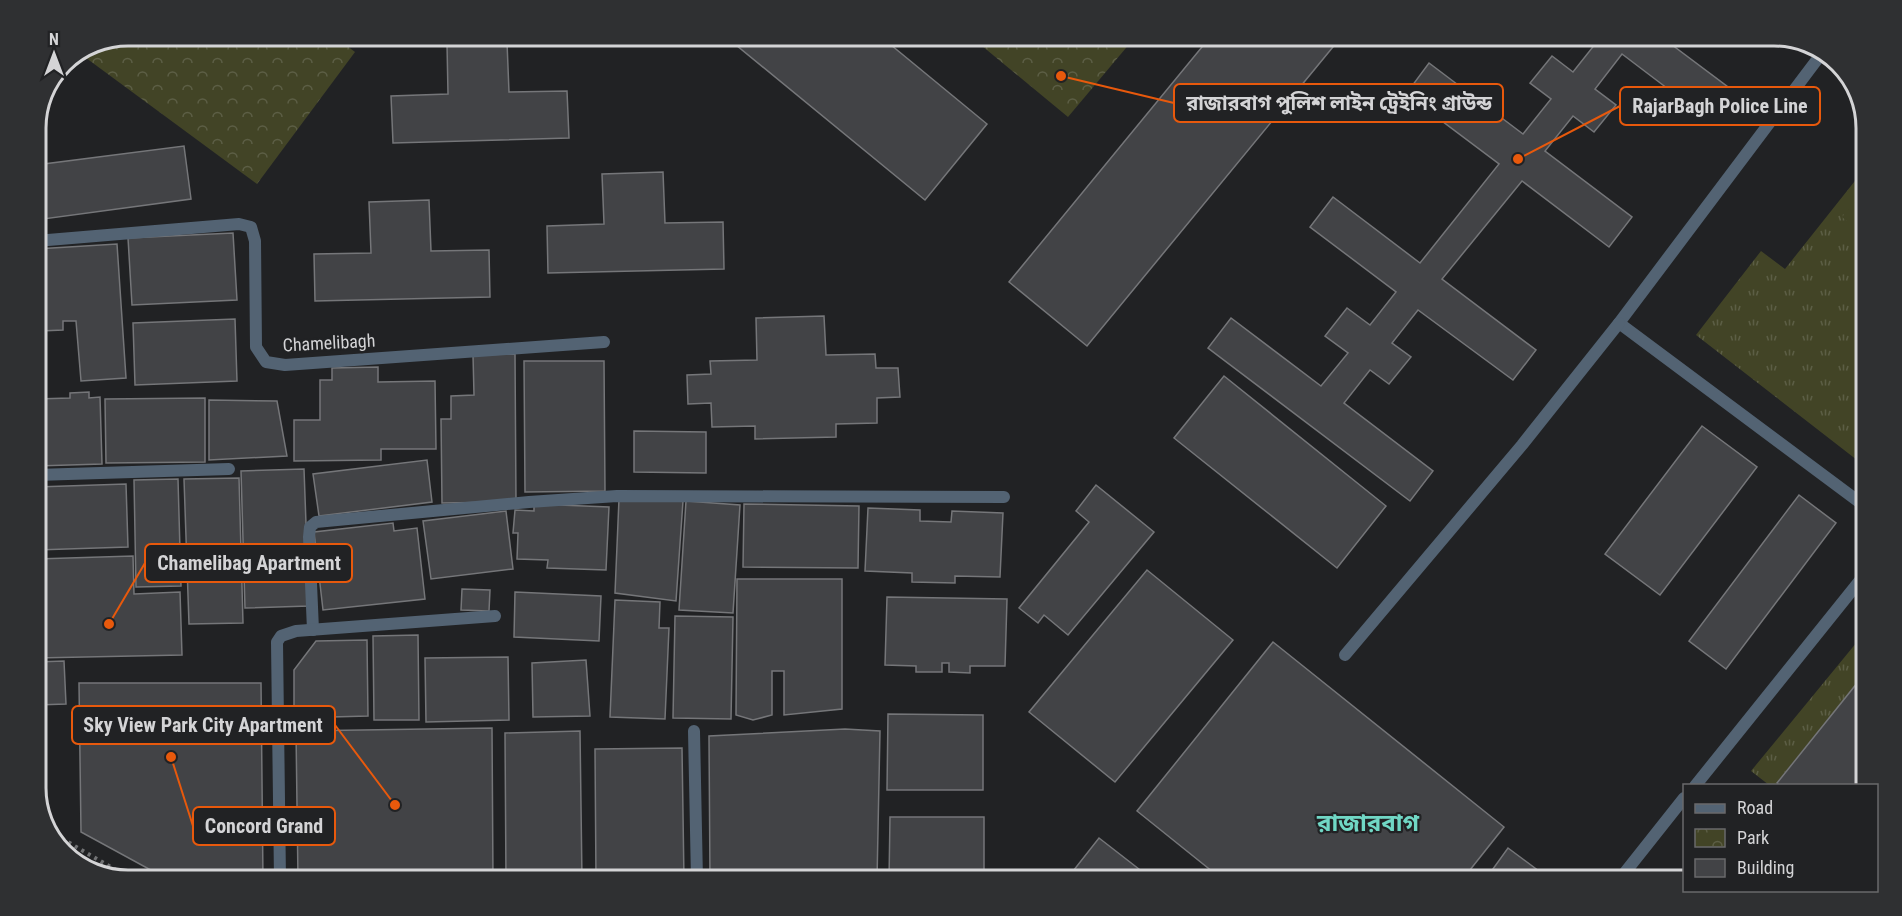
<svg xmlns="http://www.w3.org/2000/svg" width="1902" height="916" font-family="'Roboto Condensed','Noto Sans Bengali',sans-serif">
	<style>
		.grass { fill: url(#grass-tufts) }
		.park { fill: url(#park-crowns) }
		.pitch { fill: #424426 }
		.building { fill: #424346; stroke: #757679; stroke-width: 1.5 }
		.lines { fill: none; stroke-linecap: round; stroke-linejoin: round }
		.path { stroke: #717274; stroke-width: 4; stroke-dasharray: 3 4.5; stroke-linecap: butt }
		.service { stroke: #536373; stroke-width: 12 }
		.minor { stroke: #536373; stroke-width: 12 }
		.labels { text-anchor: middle; stroke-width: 4.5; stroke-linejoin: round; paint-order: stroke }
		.street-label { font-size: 18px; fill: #d4d4d6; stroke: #212224 }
		.district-label { font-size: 24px; font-weight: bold; fill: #70d7c5; stroke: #212224 }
		.rim { fill: none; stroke: #d4d4d6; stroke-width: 3 }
		.leader { fill: none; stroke: #e8590c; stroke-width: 2 }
		.callout-dot { fill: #e8590c; stroke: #212224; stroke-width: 2 }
		.callout { fill: #212224; stroke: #e8590c; stroke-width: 2 }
		.callout-label { font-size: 20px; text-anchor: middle; font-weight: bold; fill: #d4d4d6 }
	</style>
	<defs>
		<pattern id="grass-tufts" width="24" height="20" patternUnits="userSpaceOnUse" patternTransform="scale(1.5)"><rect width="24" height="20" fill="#424426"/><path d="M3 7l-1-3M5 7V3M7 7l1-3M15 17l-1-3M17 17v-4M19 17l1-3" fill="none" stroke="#5c5e45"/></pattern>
		<pattern id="park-crowns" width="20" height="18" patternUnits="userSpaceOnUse" patternTransform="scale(1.5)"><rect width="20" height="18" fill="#424426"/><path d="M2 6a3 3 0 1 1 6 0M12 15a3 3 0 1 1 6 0" fill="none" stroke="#5c5e45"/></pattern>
	</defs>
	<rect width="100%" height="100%" fill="#212224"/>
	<!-- grass -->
	<g class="grass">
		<polygon points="1866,167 1866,467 1696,335 1761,251 1785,269"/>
		<polygon points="1866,631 1866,672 1777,782 1780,785 1769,785 1751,771"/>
	</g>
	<!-- park -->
	<g class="park">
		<polygon points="129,36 334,36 355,52 257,184 82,55"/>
		<polygon points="970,36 1136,36 1068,117"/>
	</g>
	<!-- pitch -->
	<polygon class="pitch" points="1866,189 1866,237 1842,217"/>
	<!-- building -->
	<g class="building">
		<polygon points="725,36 880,36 987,124 925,200"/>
		<polygon points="1211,36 1342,36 1087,346 1009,282"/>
		<polygon points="1597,36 1660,36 1736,93 1713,123 1622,54 1595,89 1616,105 1594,132 1573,116 1545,151 1632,217 1609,247 1522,181 1442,279 1536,350 1513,380 1418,310 1392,343 1411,357 1389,384 1370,370 1344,403 1433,471 1410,501 1208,348 1231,318 1321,386 1348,353 1325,336 1347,308 1370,325 1396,292 1310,227 1333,197 1420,263 1499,164 1406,94 1429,63 1523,134 1551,99 1530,83 1552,56 1573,72 1600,38"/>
		<polygon points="507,42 509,92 567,91 569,138 393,143 391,96 448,94 447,44"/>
		<polygon points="184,146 191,199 36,220 36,165"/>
		<polygon points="663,172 665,223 723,222 724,269 548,273 547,226 604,224 602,174"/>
		<polygon points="429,200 431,251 489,250 490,297 315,301 314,254 371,253 369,202"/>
		<polygon points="233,233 237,300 132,305 128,238"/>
		<polygon points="117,244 126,378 81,381 76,321 63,321 63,330 40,331 41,345 36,346 36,249"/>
		<polygon points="824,316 826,355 875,354 876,368 898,368 900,397 877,398 877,423 836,424 836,437 755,439 755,426 712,427 711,403 688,404 687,375 711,374 710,361 757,360 756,318"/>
		<polygon points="235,319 237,381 135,385 133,323"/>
		<polygon points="515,354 516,502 442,503 441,419 451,419 451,396 474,395 473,355"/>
		<polygon points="524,361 604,361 605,491 525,492"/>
		<polygon points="378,367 378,382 435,381 436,449 381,449 381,460 294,461 294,420 320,420 320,380 332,380 332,368"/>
		<polygon points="1224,376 1386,506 1337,568 1174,438"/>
		<polygon points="89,392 89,398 100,397 102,464 36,466 36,399 70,398 70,393"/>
		<polygon points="205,398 205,462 106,463 105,399"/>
		<polygon points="209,400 277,401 287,456 209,460"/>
		<polygon points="1702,426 1757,467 1660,595 1605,554"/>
		<polygon points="634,431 706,432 706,473 634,472"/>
		<polygon points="427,460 432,502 319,516 313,474"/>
		<polygon points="304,469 309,606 245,608 241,471"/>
		<polygon points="239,478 243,623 189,624 184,479"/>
		<polygon points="178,479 181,586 136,587 134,480"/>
		<polygon points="126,484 128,547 36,550 36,487"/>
		<polygon points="1096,485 1154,532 1068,635 1044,615 1038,623 1019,608 1089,522 1076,511"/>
		<polygon points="1799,495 1836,523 1726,669 1689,641"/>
		<polygon points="619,499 683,501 676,601 615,593"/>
		<polygon points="686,501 740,505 733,613 679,610"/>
		<polygon points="534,504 609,507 606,570 547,568 548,560 517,559 518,533 513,533 515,510 534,511"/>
		<polygon points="744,504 859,506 858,568 743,567"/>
		<polygon points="868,508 920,510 920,521 951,522 952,511 1003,513 1000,577 955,576 955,583 912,582 912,573 865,571"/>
		<polygon points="506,511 513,569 431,579 423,521"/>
		<polygon points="393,523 394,531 417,528 425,599 323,610 314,532"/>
		<polygon points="133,556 134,594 180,592 182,655 36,658 36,559"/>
		<polygon points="1147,570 1233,640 1115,782 1029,712"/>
		<polygon points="737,579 842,579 842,709 784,715 784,671 772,671 772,715 753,720 736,715"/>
		<polygon points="462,589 490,590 489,611 461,610"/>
		<polygon points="515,592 601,596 599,641 514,637"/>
		<polygon points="887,597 1007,599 1005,666 970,666 970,673 949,672 949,663 942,663 942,672 916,672 916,666 885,665"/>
		<polygon points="615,600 660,602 659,628 669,628 665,719 610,717"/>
		<polygon points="675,616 733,617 731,719 673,718"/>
		<polygon points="418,635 419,720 374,720 373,636"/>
		<polygon points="367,640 368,716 294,718 294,670 316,641"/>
		<polygon points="1273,642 1504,827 1462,880 1223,880 1137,811"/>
		<polygon points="508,657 509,720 426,722 425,658"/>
		<polygon points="586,660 590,716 533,717 532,663"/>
		<polygon points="64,661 66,704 36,705 36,662"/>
		<polygon points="1866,672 1866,777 1859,786 1780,786 1777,783"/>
		<polygon points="79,683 261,683 263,880 169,880 81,832"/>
		<polygon points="888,714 983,715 983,790 887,790"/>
		<polygon points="492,728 493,880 298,880 296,731"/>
		<polygon points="845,729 880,731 877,880 710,880 709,736"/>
		<polygon points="580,731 582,880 506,880 505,733"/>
		<polygon points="682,748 684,880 596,880 595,749"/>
		<polygon points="890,817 984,817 984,880 889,880"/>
		<polygon points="1099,838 1153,880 1066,880"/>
		<polygon points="1508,848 1551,880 1485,880"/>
	</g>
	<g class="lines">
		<!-- path -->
		<polyline class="path" points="49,831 133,880"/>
		<!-- service -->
		<g class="service">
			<polyline points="1822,53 1619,323 1866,507"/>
			<polyline points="1345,655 1522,445 1619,323"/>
			<polyline points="1695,786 1866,573"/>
			<polyline points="1619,880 1684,798"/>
		</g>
		<!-- minor -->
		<g class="minor">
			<polyline points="36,241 239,224 251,227 255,241 256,347 266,362 285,365 604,342"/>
			<polyline points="36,475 229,469"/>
			<polyline points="313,630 309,537 310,527 316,522 529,502 617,496 1004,497"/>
			<polyline points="694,731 697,880"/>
			<polyline points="280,880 277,642 281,636 296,631 495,616"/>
		</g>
	</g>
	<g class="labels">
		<!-- street labels -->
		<g class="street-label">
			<text transform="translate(329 343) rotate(-3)" y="6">Chamelibagh</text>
		</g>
		<!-- district labels -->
		<g class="district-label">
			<text x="1368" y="831">রাজারবাগ</text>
		</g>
	</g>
	<!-- crop -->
	<path d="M0 0H1902V916H0ZM128 46H1774A82 82 0 0 1 1856 128V788A82 82 0 0 1 1774 870H128A82 82 0 0 1 46 788V128A82 82 0 0 1 128 46Z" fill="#2f3032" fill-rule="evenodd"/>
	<path class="rim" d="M128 46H1774A82 82 0 0 1 1856 128V788A82 82 0 0 1 1774 870H128A82 82 0 0 1 46 788V128A82 82 0 0 1 128 46Z"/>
	<!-- callouts -->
	<path class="leader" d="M1061 76L1174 103M1518 159L1620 106M109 624L145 563M395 805L335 725M171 757L193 826"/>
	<g class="callout-dot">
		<circle cx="1061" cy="76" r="6"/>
		<circle cx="1518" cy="159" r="6"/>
		<circle cx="109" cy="624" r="6"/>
		<circle cx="395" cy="805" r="6"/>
		<circle cx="171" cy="757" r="6"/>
	</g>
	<g class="callout">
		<rect x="1174" y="84" width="329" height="38" rx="6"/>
		<rect x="1620" y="87" width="200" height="38" rx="6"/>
		<rect x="145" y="544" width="207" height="38" rx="6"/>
		<rect x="72" y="706" width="263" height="38" rx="6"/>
		<rect x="193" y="807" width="142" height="38" rx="6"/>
	</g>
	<g class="callout-label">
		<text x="1339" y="110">রাজারবাগ পুলিশ লাইন ট্রেইনিং গ্রাউন্ড</text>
		<text x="1720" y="113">RajarBagh Police Line</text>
		<text x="249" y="570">Chamelibag Apartment</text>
		<text x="203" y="732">Sky View Park City Apartment</text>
		<text x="264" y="833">Concord Grand</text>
	</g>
	<!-- legend -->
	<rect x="1683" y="784" width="195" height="108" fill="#212224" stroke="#69696b" stroke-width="1.5"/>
	<rect x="1695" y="804" width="30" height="9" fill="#536373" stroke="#69696b" stroke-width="1.5"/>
	<text x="1737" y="814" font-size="18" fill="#d4d4d6">Road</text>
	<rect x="1695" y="829" width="30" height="18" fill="url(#park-crowns)" stroke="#69696b" stroke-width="1.5"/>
	<text x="1737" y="844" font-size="18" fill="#d4d4d6">Park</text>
	<rect x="1695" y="859" width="30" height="18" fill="#424346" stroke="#69696b" stroke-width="1.5"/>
	<text x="1737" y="874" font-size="18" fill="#d4d4d6">Building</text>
	<!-- north arrow -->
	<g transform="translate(54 54)" stroke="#212224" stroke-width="4.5" paint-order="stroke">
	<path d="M0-4.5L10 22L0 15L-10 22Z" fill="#d4d4d6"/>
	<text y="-9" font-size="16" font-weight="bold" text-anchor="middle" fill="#d4d4d6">N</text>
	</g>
</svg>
